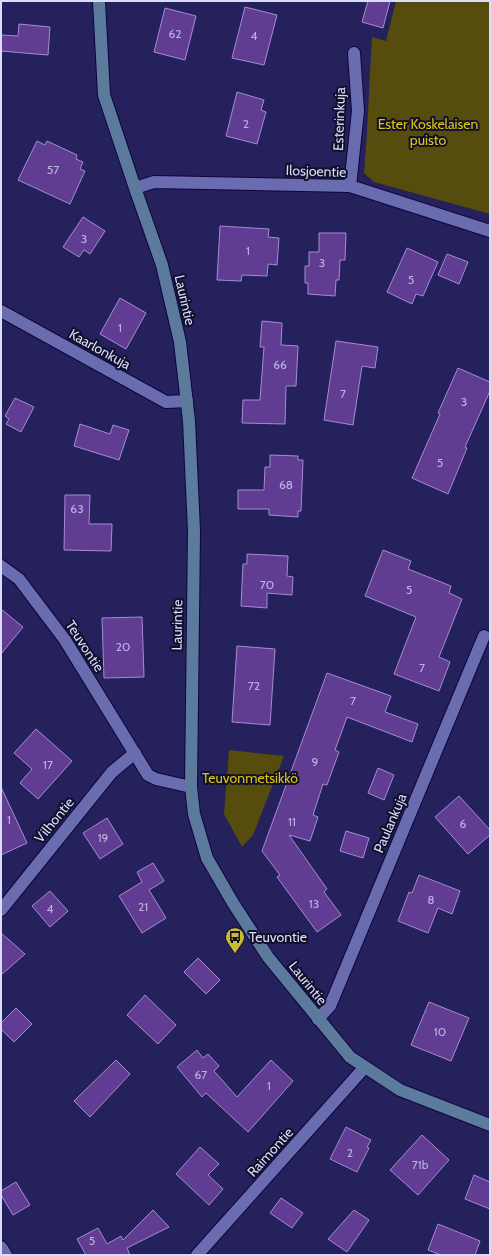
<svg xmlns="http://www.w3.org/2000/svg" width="491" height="1256" font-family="Cabin,sans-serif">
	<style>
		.green { fill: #554c0e }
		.building { fill: #603c92; stroke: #a58cd2 }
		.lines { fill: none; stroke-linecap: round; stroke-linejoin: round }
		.street-casing { stroke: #10043f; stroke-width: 14 }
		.secondary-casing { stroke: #10043f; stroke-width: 14 }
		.street { stroke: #696caf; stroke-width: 12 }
		.secondary { stroke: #5c7b9c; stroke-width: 12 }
		.labels { text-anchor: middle; stroke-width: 4; stroke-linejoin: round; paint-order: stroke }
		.number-label { font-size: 12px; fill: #bbb4e1 }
		.street-label { font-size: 14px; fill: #d9dcfb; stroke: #10102a }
		.park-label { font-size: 14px; fill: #dbc414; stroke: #10102a }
		.poi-label { font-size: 14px; fill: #d9dcfb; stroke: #10102a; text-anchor: start }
	</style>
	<rect width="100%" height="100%" fill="#24215c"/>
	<!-- green -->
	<g class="green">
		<polygon points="396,1 490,1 490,214 374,182 364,173 367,131 372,37 386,41"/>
		<polygon points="229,750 284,756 253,835 242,847 224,814"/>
	</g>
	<!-- building -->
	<g class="building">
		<polygon points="368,1 390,1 383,28 362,22"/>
		<polygon points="245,7 277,15 264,65 232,58"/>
		<polygon points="165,8 196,16 185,60 154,52"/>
		<polygon points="19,24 50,27 48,55 1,51 1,35 18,36"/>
		<polygon points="237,92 264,100 261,110 266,112 257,144 226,136"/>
		<polygon points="37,141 45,145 47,141 77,155 76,159 83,162 80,169 85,171 70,204 18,180"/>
		<polygon points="83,217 105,231 90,254 84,250 79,257 63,247"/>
		<polygon points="220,226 269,229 268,237 279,238 277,265 268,264 267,276 242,275 241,281 217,280"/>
		<polygon points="319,233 346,233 345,260 340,260 339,280 336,280 335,296 308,294 308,283 305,283 305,266 309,266 309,252 319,252"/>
		<polygon points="407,248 438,262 423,296 416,294 412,304 387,292"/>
		<polygon points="447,254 468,262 459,284 438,275"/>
		<polygon points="120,298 146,313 126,349 100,334"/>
		<polygon points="262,321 282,323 281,345 298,346 296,386 286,386 285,424 242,423 243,400 260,400 264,347 260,347"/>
		<polygon points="336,341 378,347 375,368 362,366 353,425 324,420"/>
		<polygon points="458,368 490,382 490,391 465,447 467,448 448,494 412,478 440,414 438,413"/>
		<polygon points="15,398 34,407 21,432 6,424 9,419 5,416"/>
		<polygon points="80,424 110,434 113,425 129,430 119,460 74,446"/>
		<polygon points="270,455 298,456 298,460 303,460 301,511 298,511 298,517 269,515 269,509 238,509 238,490 264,490 265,467 270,467"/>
		<polygon points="65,495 90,495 89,524 112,524 111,551 64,550"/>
		<polygon points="383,550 411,561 408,569 451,586 449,593 462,599 439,657 450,662 439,691 394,674 416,617 365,596"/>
		<polygon points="247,554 288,556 287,576 293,577 292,595 267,593 267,608 241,606 243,564 247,564"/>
		<polygon points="1,609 23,627 1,654"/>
		<polygon points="142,617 144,677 104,678 102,618"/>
		<polygon points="237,646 275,649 270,725 232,722"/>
		<polygon points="327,673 391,696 385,712 418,724 412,742 347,717 335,750 339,752 327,785 323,784 313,815 318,817 310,841 289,835 327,889 324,892 341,915 317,932 277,877 280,875 262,851"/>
		<polygon points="36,729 72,761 38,799 20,783 32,769 14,753"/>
		<polygon points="378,768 394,775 384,800 368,793"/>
		<polygon points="1,787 27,843 1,855"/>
		<polygon points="459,796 490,830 490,835 468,854 435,817"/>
		<polygon points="107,818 123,844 100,859 83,833"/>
		<polygon points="346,831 369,838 363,858 340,851"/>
		<polygon points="153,863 164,881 149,890 166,918 142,933 119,896 142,882 137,872"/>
		<polygon points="419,875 460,891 452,914 438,908 428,933 398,921 409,892 412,893"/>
		<polygon points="50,891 68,911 50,927 32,906"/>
		<polygon points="1,933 25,954 1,975"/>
		<polygon points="198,958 220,980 206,994 184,972"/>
		<polygon points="145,995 176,1025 158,1044 127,1015"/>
		<polygon points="429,1002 469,1018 451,1061 411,1045"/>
		<polygon points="16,1008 32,1024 14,1042 1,1029 1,1023"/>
		<polygon points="197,1050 203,1058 208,1054 219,1066 214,1071 237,1097 271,1060 293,1081 248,1132 206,1093 202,1097 177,1067"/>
		<polygon points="116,1060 130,1074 90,1117 74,1101"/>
		<polygon points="346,1127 371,1140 367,1147 369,1148 357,1172 330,1159"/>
		<polygon points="422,1135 449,1160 418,1195 390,1170"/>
		<polygon points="200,1147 219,1164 208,1175 223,1189 209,1205 176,1174"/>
		<polygon points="474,1175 490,1182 490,1209 465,1199"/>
		<polygon points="16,1182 30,1205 13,1215 1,1195 1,1191"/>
		<polygon points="281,1198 303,1213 292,1228 270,1213"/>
		<polygon points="153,1210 169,1227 127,1248 130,1255 86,1255 77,1239 98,1228 107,1244 121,1236 123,1240"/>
		<polygon points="354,1210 369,1220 347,1252 328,1239"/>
		<polygon points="438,1224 480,1241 475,1255 441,1255 428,1250"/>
	</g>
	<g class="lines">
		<!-- street casing -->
		<g class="street-casing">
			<g id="street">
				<polyline points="350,186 358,111 354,53"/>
				<polyline points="135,188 154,182 350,186 490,231"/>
				<polyline points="1,311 166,402 187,401"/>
				<polyline points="1,566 19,579 65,640 148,775 156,779 191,787"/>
				<polyline points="1,910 112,772 135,753"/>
				<polyline points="318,1019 330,1006 484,636"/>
				<polyline points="1,1247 6,1255"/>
				<polyline points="197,1255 364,1068"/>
			</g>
		</g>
		<!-- secondary casing -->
		<g class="secondary-casing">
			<polyline id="secondary" points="99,1 104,95 135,188 162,265 180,342 189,421 194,531 191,787 194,814 207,858 233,903 268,957 350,1057 400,1090 490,1125"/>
		</g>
		<!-- street -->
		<use href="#street" class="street"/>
		<!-- secondary -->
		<use href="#secondary" class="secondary"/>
	</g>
	<!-- icons -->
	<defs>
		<g id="bus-pin" transform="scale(1)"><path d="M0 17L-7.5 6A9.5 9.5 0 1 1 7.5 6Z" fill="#cdb938" stroke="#10102a"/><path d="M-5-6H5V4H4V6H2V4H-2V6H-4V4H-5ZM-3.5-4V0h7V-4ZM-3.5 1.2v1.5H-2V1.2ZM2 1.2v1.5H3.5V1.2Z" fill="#111"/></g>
	</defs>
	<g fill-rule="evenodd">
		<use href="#bus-pin" x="235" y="937"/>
	</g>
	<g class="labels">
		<!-- number labels -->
		<g class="number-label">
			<text x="175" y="38">62</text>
			<text x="254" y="40">4</text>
			<text x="246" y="128">2</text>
			<text x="53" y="174">57</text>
			<text x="84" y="243">3</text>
			<text x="248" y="255">1</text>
			<text x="322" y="267">3</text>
			<text x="411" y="284">5</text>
			<text x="120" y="332">1</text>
			<text x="280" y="369">66</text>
			<text x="343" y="398">7</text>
			<text x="464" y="406">3</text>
			<text x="440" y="467">5</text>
			<text x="286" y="489">68</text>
			<text x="77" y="513">63</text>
			<text x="267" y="589">70</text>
			<text x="409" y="594">5</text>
			<text x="123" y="651">20</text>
			<text x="422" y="672">7</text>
			<text x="254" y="690">72</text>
			<text x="353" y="705">7</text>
			<text x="315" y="766">9</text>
			<text x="48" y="769">17</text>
			<text x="9" y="824">1</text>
			<text x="292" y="826">11</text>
			<text x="463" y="828">6</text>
			<text x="103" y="842">19</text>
			<text x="431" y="904">8</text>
			<text x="314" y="908">13</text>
			<text x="143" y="911">21</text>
			<text x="50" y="913">4</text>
			<text x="440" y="1036">10</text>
			<text x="201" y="1079">67</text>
			<text x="269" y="1090">1</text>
			<text x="350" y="1157">2</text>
			<text x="420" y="1169">71b</text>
			<text x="92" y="1245">5</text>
		</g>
		<!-- street labels -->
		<g class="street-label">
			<text transform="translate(339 119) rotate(-88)" y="5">Esterinkuja</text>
			<text transform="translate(316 171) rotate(2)" y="5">Ilosjoentie</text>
			<text transform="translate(185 300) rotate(77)" y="5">Laurintie</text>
			<text transform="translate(100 349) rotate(29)" y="5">Kaarlonkuja</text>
			<text transform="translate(177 625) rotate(-89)" y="5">Laurintie</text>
			<text transform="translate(85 646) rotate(57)" y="5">Teuvontie</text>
			<text transform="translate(54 820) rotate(-51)" y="5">Vilhontie</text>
			<text transform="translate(390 823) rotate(-67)" y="5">Paulankuja</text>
			<text transform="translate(308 983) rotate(51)" y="5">Laurintie</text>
			<text transform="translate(270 1152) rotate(-48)" y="5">Raimontie</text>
		</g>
		<!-- park labels -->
		<g class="park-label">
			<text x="428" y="129">Ester Koskelaisen<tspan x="428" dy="16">puisto</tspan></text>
			<text x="250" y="783">Teuvonmetsikkö</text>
		</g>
		<!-- poi labels -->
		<g class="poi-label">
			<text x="249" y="942">Teuvontie</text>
		</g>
	</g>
	<!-- border -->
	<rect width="491" height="1256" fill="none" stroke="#d9dcfb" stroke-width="4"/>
</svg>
